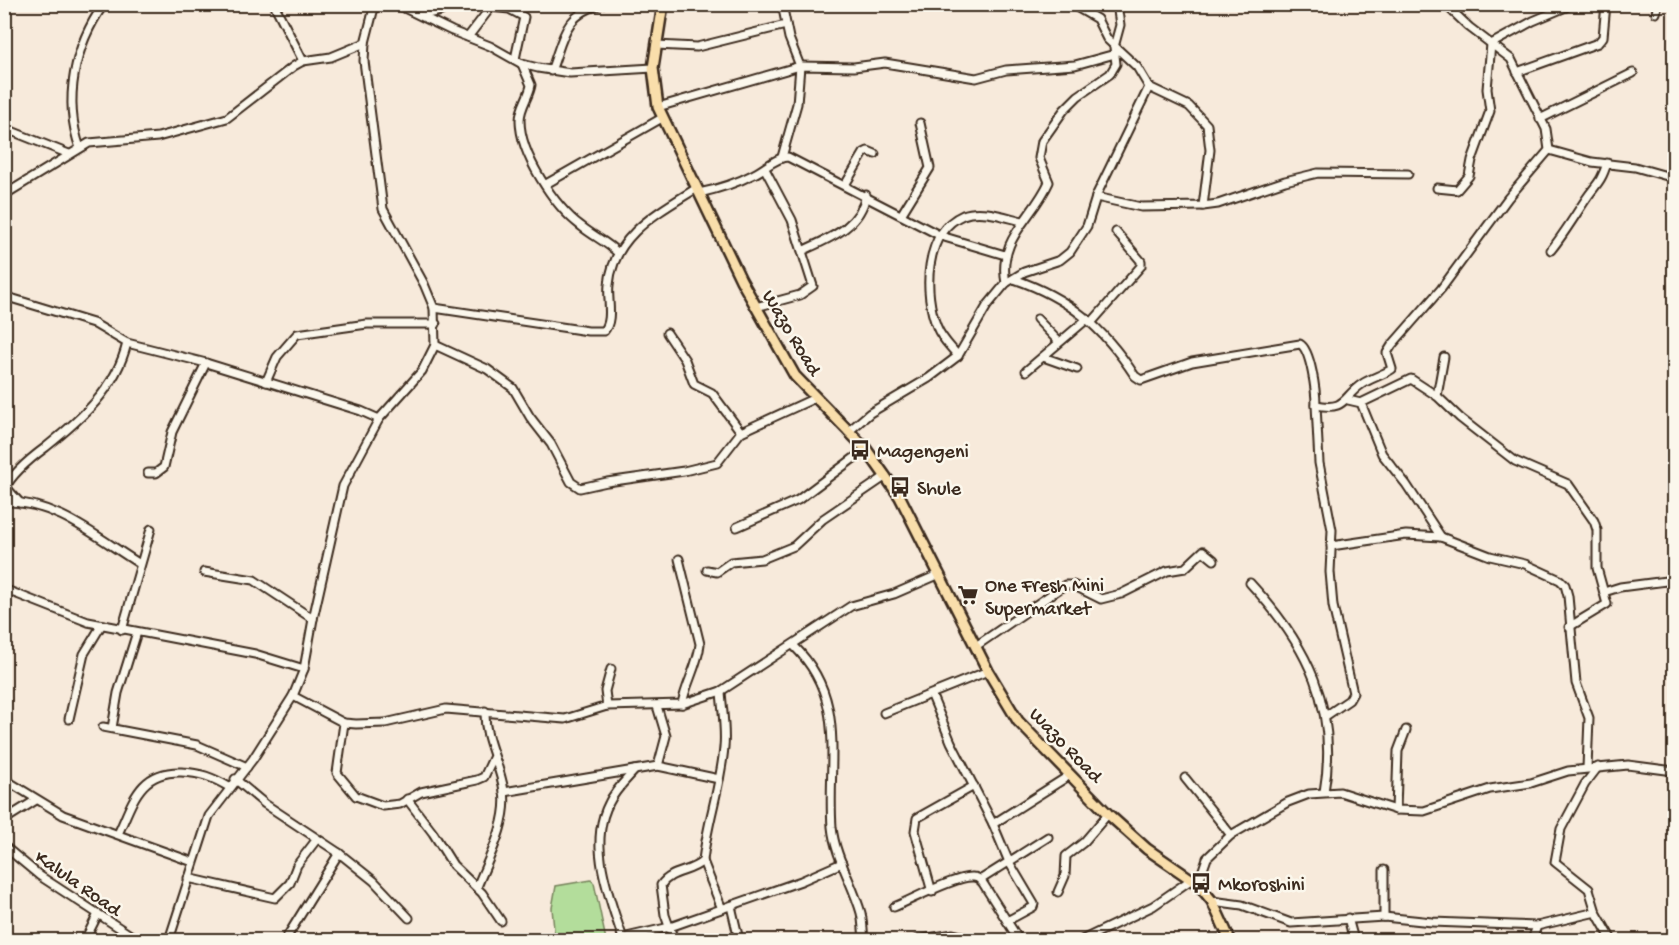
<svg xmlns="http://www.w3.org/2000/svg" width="1679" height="945" font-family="'Gochi Hand',sans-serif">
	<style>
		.green { fill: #b3dd9b; stroke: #77845c; stroke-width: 1.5 }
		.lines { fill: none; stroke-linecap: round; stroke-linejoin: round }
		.minor-casing { stroke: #3b2a1e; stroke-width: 11 }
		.major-casing { stroke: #3b2a1e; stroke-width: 14 }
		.minor { stroke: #fbf7ec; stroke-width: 7 }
		.major { stroke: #f9deab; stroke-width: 9 }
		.labels { text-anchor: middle; stroke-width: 5; stroke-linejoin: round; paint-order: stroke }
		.street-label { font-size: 20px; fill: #3b2a1e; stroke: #fbf7ec }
		.poi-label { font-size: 20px; fill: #3b2a1e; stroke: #fbf7ec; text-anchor: start }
	</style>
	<rect width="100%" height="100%" fill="#f7eadb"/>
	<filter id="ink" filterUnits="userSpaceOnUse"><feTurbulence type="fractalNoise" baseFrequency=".0167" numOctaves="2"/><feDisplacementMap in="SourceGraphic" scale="12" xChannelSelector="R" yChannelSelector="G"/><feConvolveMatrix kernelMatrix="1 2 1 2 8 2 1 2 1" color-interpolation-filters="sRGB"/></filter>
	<g filter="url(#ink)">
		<!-- green -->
		<polygon class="green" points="591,880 594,883 606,940 555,940 552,908 556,886"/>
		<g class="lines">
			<!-- minor casing -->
			<g class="minor-casing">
				<g id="minor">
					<polyline points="274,4 303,61"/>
					<polyline points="396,4 452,31 490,46 522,64 538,68 570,73 653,68"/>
					<polyline points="1071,4 1097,19 1107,39 1137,67 1149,87 1189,106 1207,125 1210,150 1203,206"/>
					<polyline points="1656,13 1658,4"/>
					<polyline points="422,15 441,11 451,4"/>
					<polyline points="468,37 491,7 509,9 524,17 515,59"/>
					<polyline points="656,45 697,47 786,25"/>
					<path d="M522,64L531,85C529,97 520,107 520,120C520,154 554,206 581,226C593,236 607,242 618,253"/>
					<path d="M551,71C563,40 563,15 601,4"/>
					<polyline points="1517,72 1598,43 1603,37 1606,4"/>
					<polyline points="658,107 800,66 854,67 885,63 976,78 1006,70 1075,65 1115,54"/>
					<polyline points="1540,119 1633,73"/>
					<polyline points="4,128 69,154"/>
					<path d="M80,148C63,100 74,46 104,4"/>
					<polyline points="1549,150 1592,162 1635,167 1674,178"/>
					<polyline points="782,157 797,104 800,66 789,38 782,4"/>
					<polyline points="546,184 662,118"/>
					<polyline points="845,185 864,153 868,151 875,154"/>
					<polyline points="1437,188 1457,190 1469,176 1472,160 1490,111 1487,89 1491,44 1533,21 1573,4"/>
					<path d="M699,193C718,189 737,183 754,174C765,169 776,157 788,157L941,236L1005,255"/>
					<polyline points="4,195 89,143 158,137 227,118 294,66 303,61 331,57 365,43"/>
					<polyline points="1096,197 1141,207 1203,206 1218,204 1285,181 1318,173 1408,174"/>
					<polyline points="901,215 930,168 920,123"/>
					<path d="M804,250C830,238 860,227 866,195"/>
					<path d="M1551,250C1564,234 1574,217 1586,199C1596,184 1601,183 1607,163"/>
					<path d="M1014,279C1069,298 1103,327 1135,376L1141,380L1192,362L1300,344C1311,350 1316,392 1316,405C1347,411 1342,397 1362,384C1371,378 1383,375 1392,369L1387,353L1392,345L1441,289L1508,198L1549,150L1546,129L1511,59L1469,27L1445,4"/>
					<path d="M1006,283C997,239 1033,218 1049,182L1039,158L1042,141L1064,110L1078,96L1110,74L1116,64L1114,47L1120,25L1117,4"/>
					<polyline points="4,296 93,323 127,343 206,363 361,411 379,419"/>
					<polyline points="756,307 800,295 813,286 792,220 765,169"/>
					<path d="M434,308L588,331H604C614,320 607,299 609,285C613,235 659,212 697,188"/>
					<polyline points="1037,319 1059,342"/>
					<polyline points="1092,322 1141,266 1141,261 1116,232"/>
					<polyline points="667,333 685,360 694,384 712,393 741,432"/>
					<polyline points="435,345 487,369 513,388 530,417 551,444 571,482 580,488 607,482 684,471 717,463 741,432 815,398"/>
					<path d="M958,356C951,347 941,338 937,327C923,293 924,232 963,215C981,208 1005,217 1022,221"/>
					<polyline points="1043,357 1077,369"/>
					<polyline points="1026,371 1087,319"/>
					<polyline points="266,382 277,357 297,334 367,324 436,324"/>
					<polyline points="1437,396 1444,357"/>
					<polyline points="1348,400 1361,403 1382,454 1406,484 1441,537"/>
					<polyline points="1361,403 1411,379 1437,396 1460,418 1515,461 1568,484 1594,521 1597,530 1597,568 1607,604 1569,627"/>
					<polyline points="1316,405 1319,463 1332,530 1330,572 1333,606 1353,693 1349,700 1327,715"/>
					<polyline points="848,432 870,413 929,378 958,356 987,306 1006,283 1024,272 1060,260 1070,252 1087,226 1097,194 1149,87"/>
					<polyline points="148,473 156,473 164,467 172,432 206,363"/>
					<polyline points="4,485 20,503"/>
					<path d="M4,490C12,473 31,458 46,447C82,418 116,389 127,343"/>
					<path d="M4,502C55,500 99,539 140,564"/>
					<polyline points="737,527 798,500 866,449"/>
					<polyline points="1331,546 1406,535 1441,537 1490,556 1525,564 1560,580 1565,585 1568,596 1576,683 1589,718 1587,768"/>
					<path d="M679,559L700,644C698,665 686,683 682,704"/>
					<polyline points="707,570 717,572 731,562 762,559 794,546 823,519 886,476"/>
					<polyline points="204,572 254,580 313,619"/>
					<path d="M1250,583C1307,644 1339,708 1324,792"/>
					<polyline points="4,589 88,622 255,654 304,669"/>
					<polyline points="1604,592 1620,587 1674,580"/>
					<polyline points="122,630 151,529"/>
					<path d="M794,646C848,699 827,760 832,827C835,857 853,884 861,913C863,922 863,932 864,940"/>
					<polyline points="976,646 1065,585 1073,585 1101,599 1121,594 1167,571 1185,568 1203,551 1214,560"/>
					<polyline points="293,696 344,723 356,724 385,723 446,709 565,719 607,706 682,704 721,691 851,606 894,594 940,574"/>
					<polyline points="932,696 951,742 993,824"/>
					<polyline points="607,706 605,691 611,669"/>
					<polyline points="657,706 666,736 658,766"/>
					<polyline points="884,713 988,671"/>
					<polyline points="69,719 84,654 101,626"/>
					<polyline points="344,723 337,773 356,796 383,806 400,804 421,792 477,780 484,777 493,758"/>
					<polyline points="103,727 197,745 247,767"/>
					<polyline points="112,728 118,693 137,632"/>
					<polyline points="1598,767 1585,784 1561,829 1555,862 1589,889 1596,912 1612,940"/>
					<polyline points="1185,778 1231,835"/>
					<polyline points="4,779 63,815 193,862"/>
					<polyline points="235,779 265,804 339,853 374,881 409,918"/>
					<polyline points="504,792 658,766 719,779"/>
					<polyline points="407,799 433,833 453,865 482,893 501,921"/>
					<polyline points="1396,810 1398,751 1406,730"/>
					<polyline points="4,820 36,800"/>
					<path d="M118,834C133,802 139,771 181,772C201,773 212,777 229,787"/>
					<polyline points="4,846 40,876 138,940"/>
					<polyline points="703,861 722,909"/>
					<polyline points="188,878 275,898 290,883 297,865 317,839"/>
					<polyline points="980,880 1048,837"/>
					<polyline points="1198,884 1207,858 1231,835 1288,802 1309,794 1340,792 1396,810 1424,811 1490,789 1531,783 1568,771 1628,765 1674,771"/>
					<path d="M477,887C488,859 509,822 504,791C500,763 484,740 485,711"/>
					<polyline points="932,892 915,831 917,818 974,786"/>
					<polyline points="1058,892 1065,876 1066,856 1084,842 1108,814"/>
					<polyline points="1212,901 1242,905 1291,923 1384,917 1432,922 1537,926 1596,912"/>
					<polyline points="731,906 739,940"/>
					<path d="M894,907C911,900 958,875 973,877C980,877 983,883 986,888L1019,940"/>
					<polyline points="1384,917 1384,870"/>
					<polyline points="1348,918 1354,940"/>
					<polyline points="1007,921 1033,907 1034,904 1009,862 993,824 1070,775"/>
					<polyline points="622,938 670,927 801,881 842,863"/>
					<path d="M623,939C610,898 587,845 609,803C615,790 626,780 635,770"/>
					<polyline points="85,940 97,916"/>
					<polyline points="169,940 209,816 253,759 293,696 304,669 313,619 343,486 379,419 422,371 435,345 434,308 424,284 383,209 364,61 365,43 375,4"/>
					<polyline points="285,940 339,853"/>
					<path d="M674,940L665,915L661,885C671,870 690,873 703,861C707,822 721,786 724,747C726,729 722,709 721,691"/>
					<polyline points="917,940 953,934 962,936 966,940"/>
					<polyline points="1082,940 1153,906 1192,879"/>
					<polyline points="1532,940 1537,926"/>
				</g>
			</g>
			<!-- major casing -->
			<g class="major-casing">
				<polyline id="major" points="663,4 653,68 658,107 741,280 795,376 866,449 900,497 988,671 1018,721 1108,814 1147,849 1198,884 1212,901 1230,940"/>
			</g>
			<!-- minor -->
			<use href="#minor" class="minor"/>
			<!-- major -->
			<use href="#major" class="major"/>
		</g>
	</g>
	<!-- icons -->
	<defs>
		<g id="bus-bare" transform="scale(1.62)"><path d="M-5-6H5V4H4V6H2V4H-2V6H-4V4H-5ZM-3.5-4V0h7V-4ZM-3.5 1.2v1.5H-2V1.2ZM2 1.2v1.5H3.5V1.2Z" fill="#3b2a1e" stroke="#fbf7ec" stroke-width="2.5" paint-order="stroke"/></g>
		<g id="supermarket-bare" transform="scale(1.62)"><path d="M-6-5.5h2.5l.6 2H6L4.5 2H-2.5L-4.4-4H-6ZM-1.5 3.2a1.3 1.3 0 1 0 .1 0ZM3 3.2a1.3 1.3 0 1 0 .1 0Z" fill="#3b2a1e" stroke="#fbf7ec" stroke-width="2.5" paint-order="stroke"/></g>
	</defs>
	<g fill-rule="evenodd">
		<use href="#bus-bare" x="860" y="450"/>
		<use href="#bus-bare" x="900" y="487"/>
		<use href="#supermarket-bare" x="968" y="595"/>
		<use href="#bus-bare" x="1201" y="883"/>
	</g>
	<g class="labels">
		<!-- street labels -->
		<g class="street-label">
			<text transform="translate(793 332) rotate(59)" y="7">Wazo Road</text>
			<text transform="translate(1067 744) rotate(46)" y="7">Wazo Road</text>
			<text transform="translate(79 882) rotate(35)" y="7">Kalula Road</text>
		</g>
		<!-- poi labels -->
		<g class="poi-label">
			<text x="877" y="457">Magengeni</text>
			<text x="917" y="494">Shule</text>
			<text x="985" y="591">One Fresh Mini<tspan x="985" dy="23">Supermarket</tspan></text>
			<text x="1218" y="890">Mkoroshini</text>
		</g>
	</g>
	<!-- margin -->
	<rect width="1679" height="945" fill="none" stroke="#fbf7ec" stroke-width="24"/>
	<rect x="12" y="12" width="1655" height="921" fill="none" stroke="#3b2a1e" stroke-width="2" filter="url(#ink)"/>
</svg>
